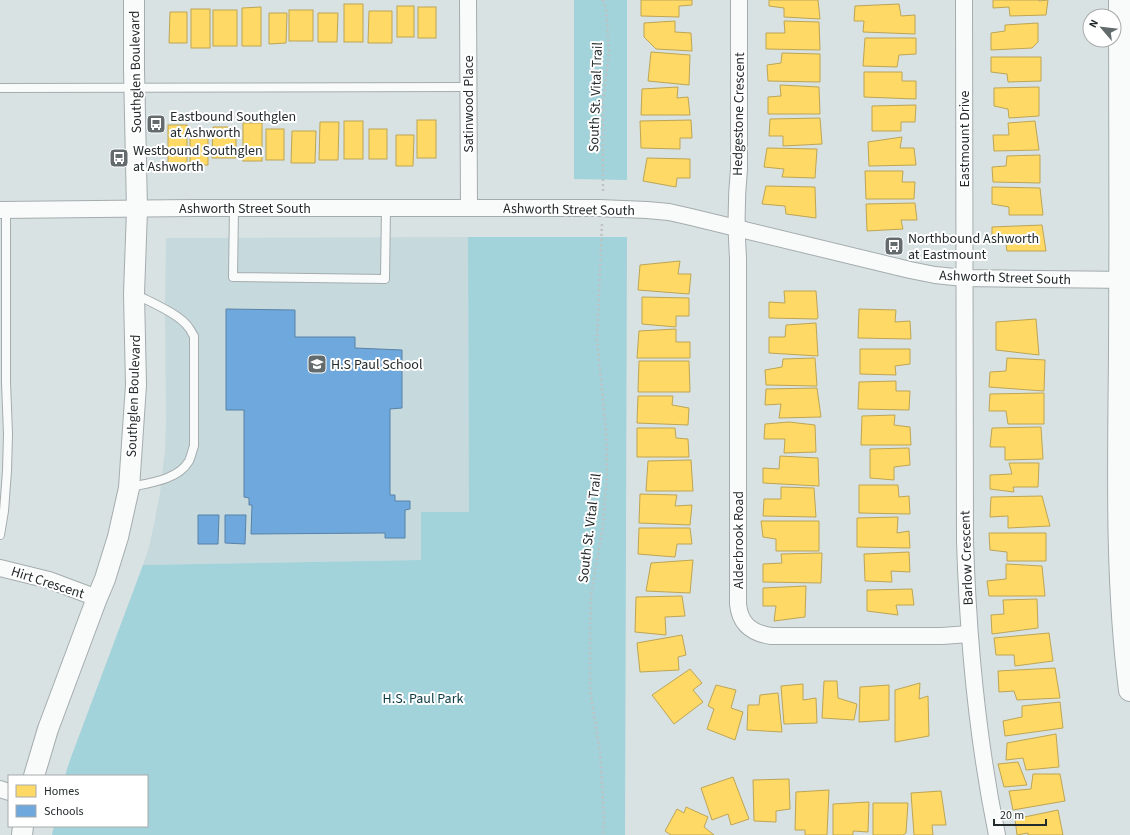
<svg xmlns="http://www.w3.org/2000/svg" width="1130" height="835" font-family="'Source Sans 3',sans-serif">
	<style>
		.built { fill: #c6d9dd }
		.green { fill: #a2d2da }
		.homes { fill: #ffd966; stroke: #bda555 }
		.schools { fill: #6fa8dc; stroke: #5882a7 }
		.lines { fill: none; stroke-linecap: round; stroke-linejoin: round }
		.service-casing { stroke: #a5acae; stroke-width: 10 }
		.minor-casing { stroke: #a5acae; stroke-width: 18 }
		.tertiary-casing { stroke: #a5acae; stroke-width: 22 }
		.secondary-casing { stroke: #a5acae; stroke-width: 24 }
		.path { stroke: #bfc2c2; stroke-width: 2.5; stroke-dasharray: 2 3; stroke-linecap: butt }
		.service { stroke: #f9fbfb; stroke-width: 8 }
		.minor { stroke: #f9fbfb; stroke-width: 16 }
		.tertiary { stroke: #f9fbfb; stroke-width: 20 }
		.secondary { stroke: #f9fbfb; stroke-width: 22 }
		.labels { text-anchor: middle; stroke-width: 4; stroke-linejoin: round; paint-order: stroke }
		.street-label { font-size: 14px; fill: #242b2c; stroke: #fff }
		.poi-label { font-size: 14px; fill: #242b2c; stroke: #fff; text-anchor: start }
		.park-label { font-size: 14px; fill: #093a42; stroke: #fff }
	</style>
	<rect width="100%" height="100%" fill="#d8e2e3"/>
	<!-- built -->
	<polygon class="built" points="468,237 469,512 422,560 143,565 149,547 155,519 160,493 165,450 166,420 165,309 166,238"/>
	<!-- green -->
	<g class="green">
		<polygon points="574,0 627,0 627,180 574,179"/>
		<polygon points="468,237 627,237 625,835 52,835 54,826 147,826 147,776 65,776 70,760 143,565 421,560 421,512 469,512"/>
	</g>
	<!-- homes -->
	<g class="homes">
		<polygon points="641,0 692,0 692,5 679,6 679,17 641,16"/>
		<polygon points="769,0 818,0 820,19 784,17 784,8 769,6"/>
		<polygon points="993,0 1039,0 1039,1 1048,0 1046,15 1010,16 1009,7 993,8"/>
		<rect x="344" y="4" width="19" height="38"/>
		<polygon points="899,4 901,16 915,15 915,34 863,32 864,21 854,21 855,6"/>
		<rect x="397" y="6" width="17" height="31"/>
		<polygon points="261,7 261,46 242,46 242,8"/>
		<rect x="418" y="7" width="18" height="31"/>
		<rect x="191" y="9" width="19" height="39"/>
		<rect x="213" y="10" width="24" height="36"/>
		<rect x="289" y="10" width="24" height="31"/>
		<polygon points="369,11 392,11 392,43 368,43"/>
		<polygon points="170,12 187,12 187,43 169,43"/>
		<polygon points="269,13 287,13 286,43 269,44"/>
		<polygon points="318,13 338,13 337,42 318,42"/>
		<polygon points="675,21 675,32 691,33 692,51 656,49 644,37 644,23"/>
		<polygon points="784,21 819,22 820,50 766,49 766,33 785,33"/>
		<polygon points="1038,23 1038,42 1032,48 991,50 991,33 1005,31 1005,25"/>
		<polygon points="865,38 916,38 916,54 899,55 897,67 863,66"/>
		<polygon points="651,52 690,55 689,85 648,81"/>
		<polygon points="782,53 820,54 820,82 768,81 767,65 781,63"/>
		<polygon points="991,57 1041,57 1041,81 1008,82 1007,74 991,72"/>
		<polygon points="864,72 902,72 902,81 916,81 916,99 864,97"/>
		<polygon points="780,85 819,87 820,114 768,114 768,97 781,96"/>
		<polygon points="678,87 677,98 688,97 690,115 641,115 642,89"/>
		<polygon points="1039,87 1039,116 1009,118 1008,109 994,106 994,88"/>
		<polygon points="916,105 915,122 901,122 901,131 872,131 872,106"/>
		<polygon points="820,118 822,144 783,146 783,136 769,136 770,119"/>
		<rect x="417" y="120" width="19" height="38"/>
		<polygon points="691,120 692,138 680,138 680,149 641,148 640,121"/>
		<rect x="344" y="121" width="19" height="38"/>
		<polygon points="1035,121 1039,150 994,151 993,135 1009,135 1008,123"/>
		<polygon points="320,122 339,122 338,160 319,160"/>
		<rect x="243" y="123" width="19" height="38"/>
		<rect x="168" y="125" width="19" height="39"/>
		<polygon points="213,127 236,127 236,158 212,158"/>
		<rect x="266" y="129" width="18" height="31"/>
		<rect x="369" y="129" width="18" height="30"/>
		<polygon points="292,131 316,131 315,163 291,163"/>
		<polygon points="190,134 208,135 208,165 190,165"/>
		<polygon points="396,135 414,135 413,166 396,166"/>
		<polygon points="902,137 900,148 914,148 916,165 869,166 868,142"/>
		<polygon points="767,148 817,149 815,178 782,177 784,169 764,167"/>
		<polygon points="1040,155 1040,183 993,182 992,167 1006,166 1007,156"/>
		<polygon points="647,158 690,159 690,178 677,178 676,187 643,181"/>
		<polygon points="865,171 903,171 902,182 915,182 914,199 866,199"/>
		<polygon points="766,186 815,187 816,218 786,214 785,206 762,204"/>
		<polygon points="992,187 1040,188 1043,215 1009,215 1009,207 992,204"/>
		<polygon points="915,203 917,220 901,220 903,229 867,231 866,204"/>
		<polygon points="1042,225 1046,251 1007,251 1006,243 992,242 992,227"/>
		<polygon points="680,261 678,274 691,274 689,294 638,290 640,265"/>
		<polygon points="784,291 816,291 818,317 817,319 769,318 769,302 785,303"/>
		<polygon points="642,297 689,298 689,316 676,316 676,327 642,324"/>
		<polygon points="859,309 896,310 895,322 910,321 911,339 858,338"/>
		<polygon points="1036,319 1039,355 996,350 996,322"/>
		<polygon points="816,323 818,356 769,353 769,337 785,337 786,325"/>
		<polygon points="676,329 676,342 690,342 690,358 637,358 639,331"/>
		<polygon points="860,349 910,349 910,364 895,366 896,375 860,374"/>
		<polygon points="815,358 817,386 766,385 765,370 782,367 783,359"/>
		<polygon points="1007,358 1045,360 1044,391 989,387 990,372 1006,371"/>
		<polygon points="639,361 689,361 690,392 638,392"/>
		<polygon points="896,381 896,391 910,391 909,410 858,409 859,382"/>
		<polygon points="817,388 821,417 779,418 781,404 765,405 766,389"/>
		<polygon points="1044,393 1044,424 1008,424 1006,411 989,411 990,394"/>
		<polygon points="638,396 673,396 672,405 689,408 688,425 637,423"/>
		<polygon points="895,415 894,425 910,427 911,445 861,445 862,416"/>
		<polygon points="789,422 815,425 816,452 784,453 785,439 764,439 765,424"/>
		<polygon points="1041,427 1043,459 1005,460 1005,447 990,447 992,428"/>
		<polygon points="637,428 675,428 676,438 688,439 689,457 637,457"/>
		<polygon points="909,448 910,465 894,467 894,480 870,478 870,449"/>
		<polygon points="780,456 818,458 819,486 763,483 763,468 779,469"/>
		<polygon points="691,460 693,491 646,491 648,461"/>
		<polygon points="1009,463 1039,463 1038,487 1013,487 1014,492 990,489 990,475 1012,474"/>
		<polygon points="859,485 898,485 899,497 909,496 910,514 859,513"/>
		<polygon points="781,487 814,488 816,517 763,516 764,499 781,499"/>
		<polygon points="640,494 677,495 675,506 692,505 690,525 639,523"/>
		<polygon points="1042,496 1050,526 1008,528 1008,516 990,517 991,497"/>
		<polygon points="898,517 897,533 909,531 910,548 857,547 857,518"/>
		<polygon points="761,521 819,521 819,551 776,551 776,539 763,537"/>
		<polygon points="639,528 690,528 692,544 677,544 675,557 638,554"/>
		<polygon points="989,533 1046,533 1046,561 1007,561 1007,552 990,550"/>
		<polygon points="909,552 910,572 891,571 892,582 865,581 864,554"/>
		<polygon points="822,553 821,583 763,582 763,564 782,563 781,554"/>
		<polygon points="693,560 690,593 646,591 651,563"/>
		<polygon points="1006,564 1042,566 1045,596 989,596 987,581 1006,579"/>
		<polygon points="806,586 805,617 774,621 776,606 763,606 763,588"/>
		<polygon points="912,589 914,605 896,605 898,615 867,611 867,590"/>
		<polygon points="682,596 685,616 665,617 666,635 635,632 636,597"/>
		<polygon points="1037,599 1038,628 992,634 991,615 1004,614 1003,600"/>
		<polygon points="1049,633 1053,661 1015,666 1014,655 996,655 994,638"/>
		<polygon points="682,635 686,655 678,657 679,670 640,672 637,643"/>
		<polygon points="1055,668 1060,698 1017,700 1014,691 999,692 998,671"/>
		<polygon points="690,669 702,683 693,690 703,702 674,724 652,695"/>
		<polygon points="824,681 837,681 838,698 857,704 854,720 822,718"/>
		<polygon points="920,683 919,699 928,696 929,736 895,742 895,690"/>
		<polygon points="803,684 803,700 816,698 817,723 784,724 781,686"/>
		<polygon points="716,685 736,690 731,708 743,712 735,740 707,729 714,709 708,706"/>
		<polygon points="889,685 889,720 859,722 860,687"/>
		<polygon points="778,693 782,732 747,730 748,705 759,705 760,695"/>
		<polygon points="1060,702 1063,728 1005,736 1003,721 1022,717 1022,706"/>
		<polygon points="1056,734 1059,767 1026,770 1023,758 1006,760 1007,743"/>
		<polygon points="1018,762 1027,785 1004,787 998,764"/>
		<polygon points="1033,774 1060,774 1065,801 1013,810 1009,791 1031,789"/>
		<polygon points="733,777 749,819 731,825 728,814 712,820 701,788"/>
		<polygon points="789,779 790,809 776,811 776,822 754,821 753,780"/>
		<polygon points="829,790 827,835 805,835 805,830 795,830 796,792"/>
		<polygon points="941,791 946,825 932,825 933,835 914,835 911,793"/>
		<polygon points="869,802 868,832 853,831 853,835 833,835 833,804"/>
		<polygon points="873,803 908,803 906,833 903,835 873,835"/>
		<polygon points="686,807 708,817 704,827 714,835 671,835 665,831 677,809 684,813"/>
		<polygon points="1058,810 1063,835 1028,835 1028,833 1017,835 1015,819"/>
	</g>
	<!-- schools -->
	<g class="schools">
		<polygon points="226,309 295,310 295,337 355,337 355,348 402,350 402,408 390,409 390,495 395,495 395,501 410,501 410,509 405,510 405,538 385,538 385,533 251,534 252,505 249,505 249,498 244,497 244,410 226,410"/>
		<polygon points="198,515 219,515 218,544 198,544"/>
		<polygon points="225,515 246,515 245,544 225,543"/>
	</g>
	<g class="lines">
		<!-- service casing -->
		<g class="service-casing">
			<g id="service">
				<polyline points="0,88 468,87"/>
				<polyline points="234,208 233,277 385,279 386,208"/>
				<path d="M130,487C149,483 178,480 189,461C191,457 192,451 194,446V336C192,334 191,330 189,328C180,314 150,302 135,294"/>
				<polyline points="0,535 4,511 7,471 8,434 6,382 6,210"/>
			</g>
		</g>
		<!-- minor casing -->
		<g class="minor-casing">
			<g id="minor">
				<polyline points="468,0 469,208"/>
				<path d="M739,0V169C736,198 736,228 738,258V604C740,624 751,633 771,636H942L969,634"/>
				<path d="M964,0L965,541C968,639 977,738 997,835"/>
				<polyline points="0,210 193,208 599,208 647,210 669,212 691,217 910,270 935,275 964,278 1130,280"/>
				<polyline points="0,568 49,580 97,598"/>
				<polyline points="0,789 9,792"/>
			</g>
		</g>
		<!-- tertiary casing -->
		<g class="tertiary-casing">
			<g id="tertiary">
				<polyline points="34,776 48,729 97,598 105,579 118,537 129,488 136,385 134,294 137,210 134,69 134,0"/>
				<polyline points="22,835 23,826"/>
			</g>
		</g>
		<!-- secondary casing -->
		<g class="secondary-casing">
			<path id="secondary" d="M1120,0C1120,118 1121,236 1120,354C1119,466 1116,579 1130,690"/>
		</g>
		<!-- path -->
		<g class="path">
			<polyline points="603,191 603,101 609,52 606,9 603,0"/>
			<polyline points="602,224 597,340 606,430 607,475 603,525 591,595 590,629 590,690 600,752 604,817 603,835"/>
		</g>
		<!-- service -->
		<use href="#service" class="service"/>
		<!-- minor -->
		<use href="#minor" class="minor"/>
		<!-- tertiary -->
		<use href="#tertiary" class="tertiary"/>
		<!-- secondary -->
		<use href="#secondary" class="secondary"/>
	</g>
	<!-- icons -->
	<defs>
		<g id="bus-square" transform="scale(1)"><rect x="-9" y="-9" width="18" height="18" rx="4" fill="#636b6c" stroke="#fff"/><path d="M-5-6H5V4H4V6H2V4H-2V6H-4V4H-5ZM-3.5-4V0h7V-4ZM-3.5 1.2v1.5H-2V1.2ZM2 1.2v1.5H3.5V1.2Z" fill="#fff"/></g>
		<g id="school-square" transform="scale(1)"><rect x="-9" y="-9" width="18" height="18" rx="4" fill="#636b6c" stroke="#fff"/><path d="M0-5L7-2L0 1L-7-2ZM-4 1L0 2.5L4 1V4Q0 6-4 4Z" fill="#fff"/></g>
	</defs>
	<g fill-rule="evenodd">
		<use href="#bus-square" x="156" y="124"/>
		<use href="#bus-square" x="119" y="158"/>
		<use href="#bus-square" x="894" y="246"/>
		<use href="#school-square" x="317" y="364"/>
	</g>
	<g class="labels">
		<!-- street labels -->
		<g class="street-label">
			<text transform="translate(135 72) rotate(-91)" y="5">Southglen Boulevard</text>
			<text transform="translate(595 97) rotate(-88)" y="5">South St. Vital Trail</text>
			<text transform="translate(468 104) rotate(-90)" y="5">Satinwood Place</text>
			<text transform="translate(738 114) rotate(-89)" y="5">Hedgestone Crescent</text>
			<text transform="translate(964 139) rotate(-90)" y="5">Eastmount Drive</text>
			<text x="245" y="213">Ashworth Street South</text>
			<text transform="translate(569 209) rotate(1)" y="5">Ashworth Street South</text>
			<text transform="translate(1005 277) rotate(2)" y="5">Ashworth Street South</text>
			<text transform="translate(133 396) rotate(-88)" y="5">Southglen Boulevard</text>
			<text transform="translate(589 528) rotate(-83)" y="5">South St. Vital Trail</text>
			<text transform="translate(738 540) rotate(-90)" y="5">Alderbrook Road</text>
			<text transform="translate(966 558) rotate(-92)" y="5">Barlow Crescent</text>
			<text transform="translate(48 582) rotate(18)" y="5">Hirt Crescent</text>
		</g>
		<!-- poi labels -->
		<g class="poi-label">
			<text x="170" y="121">Eastbound Southglen<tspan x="170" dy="16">at Ashworth</tspan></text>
			<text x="133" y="155">Westbound Southglen<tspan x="133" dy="16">at Ashworth</tspan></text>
			<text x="908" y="243">Northbound Ashworth<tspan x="908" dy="16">at Eastmount</tspan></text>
			<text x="331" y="369">H.S Paul School</text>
		</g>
		<!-- park labels -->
		<g class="park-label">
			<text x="423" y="703">H.S. Paul Park</text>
		</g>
	</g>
	<!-- legend -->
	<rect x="8" y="775" width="140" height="52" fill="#ffffff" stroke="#a7aaab"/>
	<rect x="16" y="785" width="20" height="12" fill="#ffd966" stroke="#a7aaab"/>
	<text x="44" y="795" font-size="12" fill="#242b2c">Homes</text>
	<rect x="16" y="805" width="20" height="12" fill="#6fa8dc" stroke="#a7aaab"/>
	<text x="44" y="815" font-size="12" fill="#242b2c">Schools</text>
	<!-- north arrow -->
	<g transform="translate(1102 28) rotate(298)"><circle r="19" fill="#ffffff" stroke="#a7aaab"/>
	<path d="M0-3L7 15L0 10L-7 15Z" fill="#636b6c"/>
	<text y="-6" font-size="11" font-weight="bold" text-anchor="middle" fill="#242b2c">N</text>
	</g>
	<!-- scale -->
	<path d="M994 819v6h52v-6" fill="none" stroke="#242b2c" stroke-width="2"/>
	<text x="1000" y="819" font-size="12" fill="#242b2c" stroke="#ffffff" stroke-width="3" paint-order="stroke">20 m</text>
</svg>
